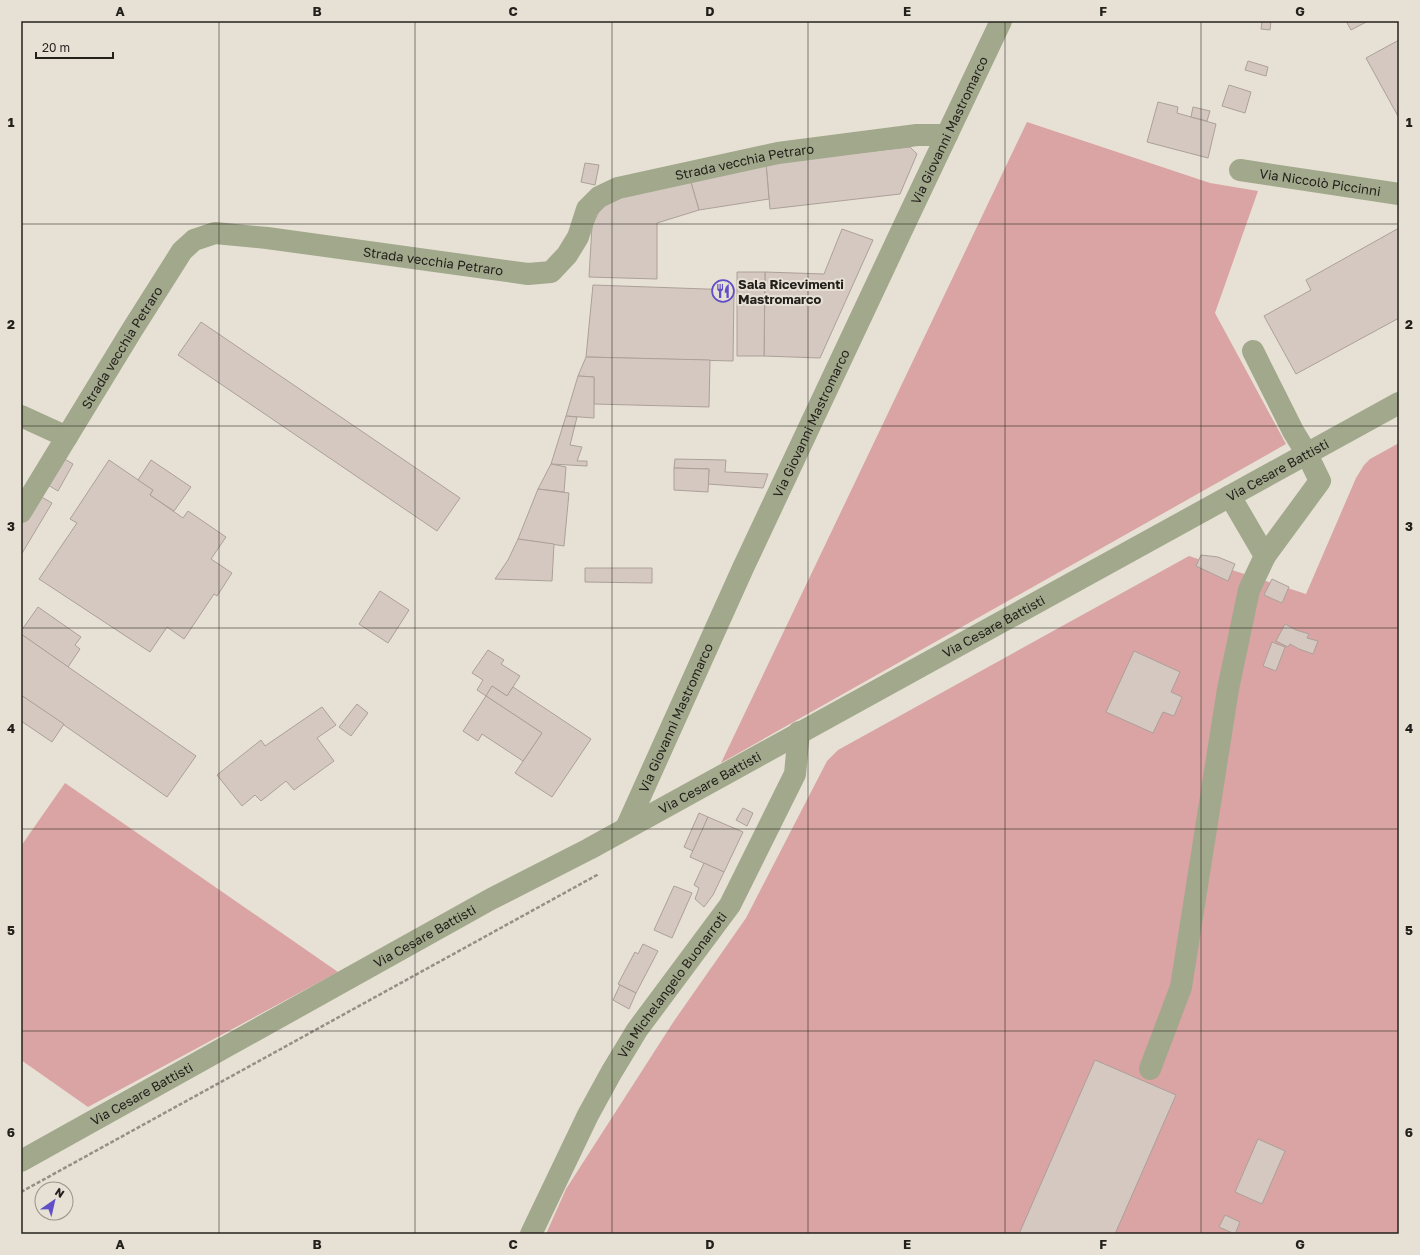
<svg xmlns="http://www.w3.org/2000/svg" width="1420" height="1255" font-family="'Golos Text',sans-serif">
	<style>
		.green { fill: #d9a4a3 }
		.building { fill: #d5c8c1; stroke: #aca099 }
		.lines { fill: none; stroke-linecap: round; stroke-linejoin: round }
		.path { stroke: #949087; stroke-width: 2.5; stroke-dasharray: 4 2; stroke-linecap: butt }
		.minor { stroke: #a2a88b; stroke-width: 22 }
		.grid { fill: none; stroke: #24211d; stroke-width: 1; stroke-opacity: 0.55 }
		.labels { text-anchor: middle; stroke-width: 4; stroke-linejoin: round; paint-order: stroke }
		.street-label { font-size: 13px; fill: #24211d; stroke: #e7e1d5 }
		.poi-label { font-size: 13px; font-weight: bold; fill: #24211d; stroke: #e7e1d5; text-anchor: start }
		.neatline { fill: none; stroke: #24211d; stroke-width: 1.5 }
		.grid-label { font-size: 13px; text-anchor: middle; font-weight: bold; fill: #24211d }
	</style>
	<rect width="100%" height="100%" fill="#e7e1d5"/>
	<!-- green -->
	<g class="green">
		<polygon points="1027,122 1210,183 1258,191 1215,313 1286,444 721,763"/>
		<polygon points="1399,443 1399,1234 546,1234 566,1189 674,1021 746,918 827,761 838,750 1189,556 1306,594 1356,478 1364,465 1370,459"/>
		<polygon points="65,783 338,972 88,1107 21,1060 21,846"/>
	</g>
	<!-- building -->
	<g class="building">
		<polygon points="1262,21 1271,21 1270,30 1261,29"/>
		<polygon points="1346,21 1368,21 1351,30"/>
		<polygon points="1399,40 1399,118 1366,58"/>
		<polygon points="1248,61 1268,67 1266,76 1245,70"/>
		<polygon points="1229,85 1251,92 1245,113 1222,106"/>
		<polygon points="1158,102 1178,107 1177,113 1216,124 1208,158 1147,142"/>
		<polygon points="1193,107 1210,111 1207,121 1191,117"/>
		<polygon points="910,147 917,154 900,194 770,209 766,163"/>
		<polygon points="585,163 599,165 595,185 581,182"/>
		<polygon points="766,163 769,199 699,210 690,179"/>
		<polygon points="690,179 699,210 657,223 657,279 589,277 592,226 601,207 614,198"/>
		<polygon points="1399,228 1399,318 1296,374 1264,316 1311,290 1306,280"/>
		<polygon points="842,229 873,240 820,358 764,356 765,272 824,274"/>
		<polygon points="737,272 765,272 764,356 737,356"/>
		<polygon points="593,285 734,290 733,361 586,357"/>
		<polygon points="201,322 460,498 437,531 178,355"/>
		<polygon points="586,357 710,360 709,407 594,404 594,377 578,376"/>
		<polygon points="578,376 594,377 594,418 566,416"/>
		<polygon points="566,416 577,417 570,445 582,447 577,461 587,461 587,466 551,464"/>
		<polygon points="63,458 73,464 58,491 48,485"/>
		<polygon points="675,459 726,460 725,472 768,474 763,488 708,484 709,469 674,468"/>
		<polygon points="109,460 153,490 150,495 183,518 188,511 226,537 211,559 232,573 217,596 214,594 184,639 167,627 150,652 39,579 77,523 70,519"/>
		<polygon points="151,460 191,487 174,511 150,495 153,490 138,480"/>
		<polygon points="551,464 566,467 564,492 538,489"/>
		<polygon points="674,468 709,469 708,492 674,490"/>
		<polygon points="538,489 569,493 564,546 518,539"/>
		<polygon points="38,495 52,503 21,555 21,523"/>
		<polygon points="518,539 554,544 552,581 495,579 508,560"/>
		<polygon points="1201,555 1218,557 1235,564 1228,581 1196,566"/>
		<polygon points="585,568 652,568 652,583 585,582"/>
		<polygon points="1272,579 1289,587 1282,603 1264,595"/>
		<polygon points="380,591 409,610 388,643 359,624"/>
		<polygon points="38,607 81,637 75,645 80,649 68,667 21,634 21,631"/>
		<polygon points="1285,624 1296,630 1309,634 1307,638 1318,641 1313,654 1299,649 1290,644 1288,647 1276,641"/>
		<polygon points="21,634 196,756 167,797 21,695"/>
		<polygon points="1272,642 1285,647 1276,671 1263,666"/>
		<polygon points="488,650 504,660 501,664 520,676 507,696 492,686 486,696 477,690 483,680 472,673"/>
		<polygon points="1134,651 1180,672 1171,692 1182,697 1174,716 1163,712 1153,733 1106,712"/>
		<polygon points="492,686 507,696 513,687 591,739 552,797 515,773 542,733 486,696"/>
		<polygon points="21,695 64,724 52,742 21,721"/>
		<polygon points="486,696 542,733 523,761 482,734 478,741 463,731"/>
		<polygon points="357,704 368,713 351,736 339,727"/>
		<polygon points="322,707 336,725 317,738 334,761 294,790 286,781 261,801 255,795 242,806 217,775 261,740 265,746"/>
		<polygon points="743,808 753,813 747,826 736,820"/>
		<polygon points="699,813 708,817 693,851 684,847"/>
		<polygon points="708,817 743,832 724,872 690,857"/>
		<polygon points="704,863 724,872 713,895 704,907 695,899 699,888 694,885"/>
		<polygon points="674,886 692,893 672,938 654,930"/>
		<polygon points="643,944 658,951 636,993 618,984 635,952 638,954"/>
		<polygon points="620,985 636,993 629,1009 613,1000"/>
		<polygon points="1095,1060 1176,1095 1115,1234 1019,1234"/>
		<polygon points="1258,1139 1285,1151 1262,1204 1235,1192"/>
		<polygon points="1225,1215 1240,1222 1235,1234 1219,1227"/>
	</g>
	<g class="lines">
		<!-- path -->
		<polyline class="path" points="21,1192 597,875 598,873"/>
		<!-- minor -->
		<g class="minor">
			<path id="s1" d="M1240,170L1399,194"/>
			<polyline points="1253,351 1293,431 1307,454 1320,481 1265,556"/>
			<polyline points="21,416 67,437"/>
			<path id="s2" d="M21,512L132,330L182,251L194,240L215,233L267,238L528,274L551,272L567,255L578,237L587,209L599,197L618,188L778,153L917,135H947"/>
			<path id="s3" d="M626,828L743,568L908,217L1001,21"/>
			<polyline points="1150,1069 1181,987 1228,689 1249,590 1265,556 1230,496"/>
			<path id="s4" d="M21,1161L491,899L589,849L1399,403"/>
			<path id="s5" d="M531,1234L588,1115L611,1073L637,1030L730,905L795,774L799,732"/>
		</g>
	</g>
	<!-- grid -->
	<path class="grid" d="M219,21V1234M415,21V1234M612,21V1234M808,21V1234M1005,21V1234M1201,21V1234M21,224H1399M21,426H1399M21,628H1399M21,829H1399M21,1031H1399"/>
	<!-- icons -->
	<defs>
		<g id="restaurant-ring" transform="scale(1.15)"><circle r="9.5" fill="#e7e1d5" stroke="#614fc8" stroke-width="1.5"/><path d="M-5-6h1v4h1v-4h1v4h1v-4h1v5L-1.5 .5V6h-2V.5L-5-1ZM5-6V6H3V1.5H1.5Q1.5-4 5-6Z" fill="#614fc8"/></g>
	</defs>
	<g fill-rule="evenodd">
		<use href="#restaurant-ring" x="723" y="291"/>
	</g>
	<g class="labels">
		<!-- street labels -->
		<g class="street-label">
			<text dy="5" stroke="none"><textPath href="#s3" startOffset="769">Via Giovanni Mastromarco</textPath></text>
			<text dy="5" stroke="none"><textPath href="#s2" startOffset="925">Strada vecchia Petraro</textPath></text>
			<text dy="5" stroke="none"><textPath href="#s1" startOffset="81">Via Niccolò Piccinni</textPath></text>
			<text dy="5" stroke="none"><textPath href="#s2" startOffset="565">Strada vecchia Petraro</textPath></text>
			<text dy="5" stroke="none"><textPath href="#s2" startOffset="193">Strada vecchia Petraro</textPath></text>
			<text dy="5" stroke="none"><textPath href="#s3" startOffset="445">Via Giovanni Mastromarco</textPath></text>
			<text dy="5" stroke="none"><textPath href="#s4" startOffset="1434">Via Cesare Battisti</textPath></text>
			<text dy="5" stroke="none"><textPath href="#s4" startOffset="1110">Via Cesare Battisti</textPath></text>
			<text dy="5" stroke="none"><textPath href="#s3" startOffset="121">Via Giovanni Mastromarco</textPath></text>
			<text dy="5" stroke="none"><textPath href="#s4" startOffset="786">Via Cesare Battisti</textPath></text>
			<text dy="5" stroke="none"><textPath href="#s4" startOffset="462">Via Cesare Battisti</textPath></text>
			<text dy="5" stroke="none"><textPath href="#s5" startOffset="287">Via Michelangelo Buonarroti</textPath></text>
			<text dy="5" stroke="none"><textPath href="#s4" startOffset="138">Via Cesare Battisti</textPath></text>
		</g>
		<!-- poi labels -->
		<g class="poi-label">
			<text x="738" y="289">Sala Ricevimenti<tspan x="738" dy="15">Mastromarco</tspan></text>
		</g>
	</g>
	<!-- border -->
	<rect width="1420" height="1255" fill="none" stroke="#e7e1d5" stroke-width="44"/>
	<!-- north arrow -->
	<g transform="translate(54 1201) rotate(34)"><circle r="19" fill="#e7e1d5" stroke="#99948b"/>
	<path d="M0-3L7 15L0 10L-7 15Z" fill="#614fc8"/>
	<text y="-6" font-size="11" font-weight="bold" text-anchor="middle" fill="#24211d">N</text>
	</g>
	<!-- scale -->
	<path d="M36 52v6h77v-6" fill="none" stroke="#24211d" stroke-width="2"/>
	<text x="42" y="52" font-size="12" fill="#24211d" stroke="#e7e1d5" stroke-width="3" paint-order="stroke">20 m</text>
	<rect x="22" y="22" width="1376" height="1211" class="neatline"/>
	<g class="grid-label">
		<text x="120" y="16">A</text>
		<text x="317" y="16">B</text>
		<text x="513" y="16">C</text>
		<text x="710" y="16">D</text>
		<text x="907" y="16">E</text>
		<text x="1103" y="16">F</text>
		<text x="1300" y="16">G</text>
		<text x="11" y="127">1</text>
		<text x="1409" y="127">1</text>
		<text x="11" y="329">2</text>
		<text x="1409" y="329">2</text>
		<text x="11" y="531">3</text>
		<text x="1409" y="531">3</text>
		<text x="11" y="733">4</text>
		<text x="1409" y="733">4</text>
		<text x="11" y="935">5</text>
		<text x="1409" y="935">5</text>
		<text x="11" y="1137">6</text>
		<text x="1409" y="1137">6</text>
		<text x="120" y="1249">A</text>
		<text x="317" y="1249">B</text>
		<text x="513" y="1249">C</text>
		<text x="710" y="1249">D</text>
		<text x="907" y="1249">E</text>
		<text x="1103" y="1249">F</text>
		<text x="1300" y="1249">G</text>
	</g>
</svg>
